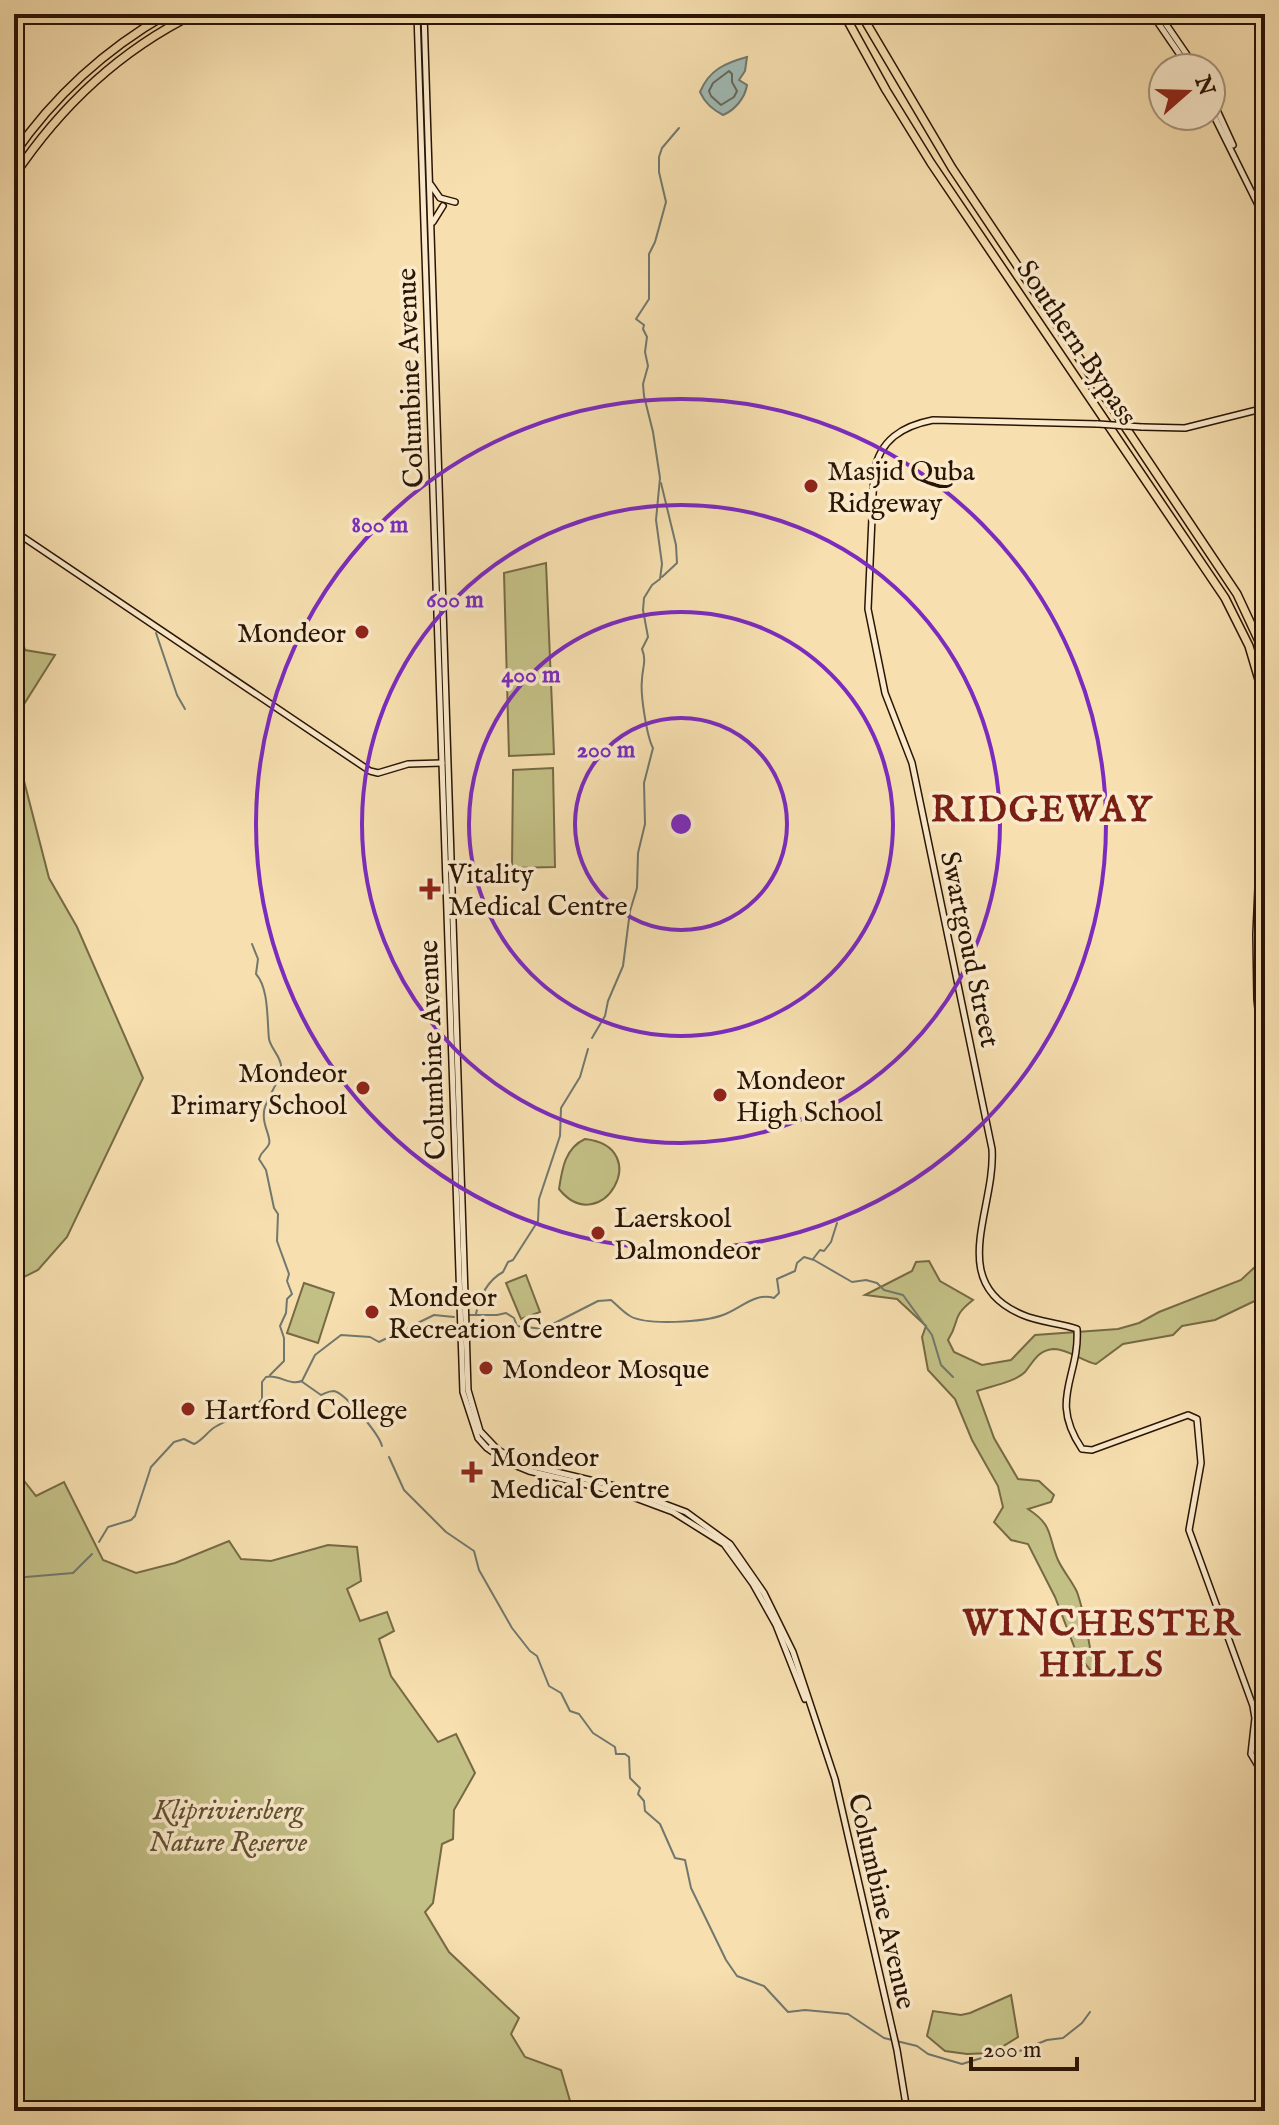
<svg xmlns="http://www.w3.org/2000/svg" width="1279" height="2125" font-family="'IM FELL English',serif">
	<style>
		.green { fill: #c3c086; stroke: #766a45; stroke-width: 2 }
		.water { fill: #a0bab4; stroke: #71786e; stroke-width: 2 }
		.lines { fill: none; stroke-linecap: round; stroke-linejoin: round }
		.shore { stroke: #65675c; stroke-width: 2 }
		.stream { stroke: #71786e; stroke-width: 2 }
		.secondary-casing { stroke: #2a1404; stroke-width: 8 }
		.highway-casing { stroke: #2a1404; stroke-width: 10 }
		.secondary { stroke: #faeacb; stroke-width: 5 }
		.highway { stroke: #f7dfaf; stroke-width: 7 }
		.secondary-bridge-casing { stroke: #2a1404; stroke-width: 8; stroke-linecap: butt }
		.secondary-bridge { stroke: #faeacb; stroke-width: 5 }
		.ring { fill: none; stroke: #7b2cbf; stroke-width: 4 }
		.poi-dot { fill: #8f2418; stroke: #faeacb; stroke-width: 3 }
		.labels { text-anchor: middle; stroke-width: 7; stroke-linejoin: round; paint-order: stroke }
		.street-label { font-size: 28px; fill: #2a1404; stroke: #faeacb }
		.poi-label { font-size: 28px; fill: #2a1404; stroke: #faeacb; text-anchor: start }
		.park-label { font-size: 28px; font-style: italic; fill: #605032; stroke: #faeacb }
		.district-label { font-size: 36px; font-weight: bold; letter-spacing: 2px; fill: #7a1f14; stroke: #faeacb }
		.centre { fill: #7b2cbf; stroke: #faeacb; stroke-width: 4 }
		.ring-label { font-size: 24px; text-anchor: middle; font-weight: bold; fill: #7b2cbf; stroke: #faeacb; stroke-width: 7; stroke-linejoin: round; paint-order: stroke }
	</style>
	<rect width="100%" height="100%" fill="#f7dfaf"/>
	<filter id="stains"><feTurbulence type="fractalNoise" baseFrequency=".0025" numOctaves="4"/><feColorMatrix values="0 0 0 0 .2 0 0 0 0 .09 0 0 0 0 .02 0 0 0 .5 -.17"/></filter>
	<radialGradient id="worn" r=".72"><stop offset=".6" stop-color="#630" stop-opacity="0"/><stop offset="1" stop-color="#630" stop-opacity=".3"/></radialGradient>
	<!-- green -->
	<g class="green">
		<polygon points="546,563 554,754 509,756 504,573"/>
		<polygon points="14,612 25,650 55,655 14,720"/>
		<polygon points="14,742 49,878 77,927 143,1078 67,1237 38,1270 14,1282"/>
		<polygon points="553,768 555,867 512,868 513,770"/>
		<path d="M585,1139C656,1147 601,1241 559,1189C562,1169 565,1148 585,1139Z"/>
		<path d="M1265,1205V1296L1215,1320L1182,1326L1173,1335L1123,1344L1096,1364C1082,1361 1068,1349 1054,1349C1038,1350 1034,1361 1025,1372C1015,1382 991,1386 977,1391L994,1438L1018,1479L1039,1481L1054,1495L1051,1502L1028,1509C1054,1526 1047,1534 1058,1560C1063,1571 1072,1581 1077,1592C1087,1620 1089,1649 1096,1677L1077,1654L1055,1597L1028,1544L1011,1540L994,1522L1003,1507L998,1486L972,1440L955,1399L928,1370L922,1337L926,1326L897,1299L865,1295L912,1271L916,1262L929,1261L940,1281L973,1300C950,1318 961,1320 948,1340L954,1352L982,1365L1011,1360L1035,1335L1118,1329L1139,1323L1159,1312L1241,1280L1257,1265L1255,1230Z"/>
		<polygon points="526,1275 540,1312 521,1319 506,1283"/>
		<polygon points="304,1283 334,1293 318,1343 287,1333"/>
		<polygon points="14,1468 36,1496 64,1482 103,1560 136,1573 175,1563 229,1541 241,1559 271,1561 328,1545 357,1547 361,1581 347,1589 360,1621 387,1612 394,1631 379,1639 391,1676 438,1742 456,1734 475,1773 454,1810 453,1839 442,1844 433,1903 425,1912 449,1952 519,2018 511,2034 525,2057 561,2070 573,2111 14,2111"/>
		<polygon points="1011,1995 1018,2037 992,2053 967,2054 945,2051 927,2036 933,2011 961,2015 970,2013"/>
	</g>
	<!-- water -->
	<path class="water" d="M747,57L745,71L739,80L747,85C745,98 735,110 723,115C712,109 705,103 700,92C709,70 725,63 747,57Z"/>
	<g class="lines">
		<!-- shore -->
		<polygon class="shore" points="729,71 732,74 732,82 737,91 734,97 721,105 711,96 709,91 713,83"/>
		<!-- stream -->
		<g class="stream">
			<polyline points="661,483 676,545 677,563 662,577"/>
			<polyline points="156,633 177,695 185,709"/>
			<path d="M252,944L258,959L256,974C269,988 267,1021 269,1039C271,1049 282,1058 281,1067C280,1083 269,1093 265,1107C260,1123 272,1137 269,1144C267,1150 261,1151 259,1159L266,1170L274,1208L278,1214L277,1241L289,1274L287,1281L292,1294L287,1299L286,1313L280,1326L284,1338V1361L270,1375"/>
			<path d="M592,1038L605,1016L608,1001L623,966L630,911L637,888L638,853L645,824L644,783L653,748C647,737 640,694 642,680C642,669 647,661 642,649L648,637L643,610L644,598L652,585L660,579L662,564L656,520L660,478L653,432L644,396L643,384L648,366L645,352L647,337L643,329L644,325L636,319L649,299V254L655,242L666,202L659,172V157L662,148L679,128"/>
			<polyline points="813,1259 820,1250 824,1251 831,1242 837,1223"/>
			<path d="M476,1314C479,1297 488,1280 503,1272L508,1262L513,1260L538,1221L539,1199L560,1136L561,1108L580,1077L588,1049"/>
			<path d="M469,1315H497L506,1313L514,1318L517,1326L543,1329L598,1301L611,1300C617,1305 623,1312 630,1316C647,1326 704,1322 723,1315C740,1309 755,1292 774,1298L779,1293L777,1279L795,1271L797,1263L804,1257L814,1260L852,1282L866,1280L877,1283L884,1290L903,1295L932,1335L941,1365L953,1377"/>
			<path d="M301,1381L321,1395C326,1393 328,1391 334,1391C345,1393 379,1434 382,1446"/>
			<polyline points="389,1457 404,1490 446,1532 474,1551 479,1570 512,1628 530,1651 537,1656 549,1686 561,1693 570,1711 579,1714 593,1733 615,1747 616,1754 625,1754 629,1757 630,1778 640,1788 638,1794 644,1801 645,1811 660,1824 675,1858 685,1860 691,1888 726,1960 737,1976 764,1986 788,2012 805,2010 848,2014 884,2038 917,2046 928,2054 962,2064 988,2056 1012,2054 1047,2040 1063,2038 1082,2023 1090,2012"/>
			<path d="M99,1542L108,1527L131,1520L135,1516L151,1467L174,1442L184,1439L194,1444C203,1440 207,1432 215,1427C230,1418 252,1412 262,1399V1382L266,1377C279,1374 289,1386 302,1381L315,1355L341,1335L370,1337L379,1342L434,1315L454,1317"/>
			<polyline points="14,1578 73,1573 92,1554"/>
		</g>
		<!-- secondary casing -->
		<g class="secondary-casing">
			<g id="secondary">
				<polyline points="417,14 463,1392 478,1438 487,1448 507,1462 529,1471 622,1493 673,1512 724,1544 753,1584 776,1625 805,1699"/>
				<polyline points="424,14 468,1390 480,1431 498,1450 523,1464 619,1487 686,1512 730,1544 764,1593 793,1652 835,1779 897,2050 907,2111"/>
				<polyline points="1152,14 1189,68"/>
				<polyline points="1159,14 1196,68"/>
				<polyline points="1211,97 1233,145"/>
				<polyline points="1211,110 1265,219"/>
				<polyline points="431,185 440,198 455,202"/>
				<polyline points="433,222 443,206"/>
				<path d="M1098,424L933,420C902,426 880,440 874,472L868,609L885,693L912,763L992,1149C996,1209 945,1283 1023,1315C1039,1322 1059,1323 1077,1329C1080,1377 1048,1399 1082,1449L1092,1450L1188,1415L1197,1419L1201,1463L1189,1530L1253,1706L1255,1718L1251,1754L1257,1764L1265,1766"/>
				<polyline points="1142,427 1185,428 1265,408"/>
				<polyline points="14,531 370,771 378,773 408,764 442,763"/>
			</g>
		</g>
		<!-- highway casing -->
		<g class="highway-casing">
			<g id="highway">
				<polyline points="844,14 886,90 931,163 1225,598 1249,646 1265,700"/>
				<polyline points="861,14 952,168 1237,594 1265,654"/>
				<polyline points="1253,14 1265,27"/>
				<path d="M14,154C54,96 106,49 167,14"/>
				<path d="M14,176C60,107 119,51 194,14"/>
				<polyline points="1259,693 1265,747"/>
				<polyline points="1265,751 1257,934 1258,999 1259,1009 1265,1018"/>
			</g>
		</g>
		<!-- secondary -->
		<use href="#secondary" class="secondary"/>
		<!-- highway -->
		<use href="#highway" class="highway"/>
		<!-- secondary-bridge casing -->
		<g class="secondary-bridge-casing">
			<polyline id="secondary-bridge" points="1098,424 1142,427"/>
		</g>
		<!-- secondary-bridge -->
		<use href="#secondary-bridge" class="secondary-bridge"/>
	</g>
	<!-- distance rings -->
	<g class="ring">
		<circle cx="681" cy="824" r="106"/>
		<circle cx="681" cy="824" r="212"/>
		<circle cx="681" cy="824" r="319"/>
		<circle cx="681" cy="824" r="425"/>
	</g>
	<!-- markers -->
	<g class="poi-dot">
		<circle cx="811" cy="486" r="8"/>
		<circle cx="362" cy="632" r="8"/>
		<path d="M426 877h8v8h8v8h-8v8h-8v-8h-8v-8h8z"/>
		<circle cx="363" cy="1088" r="8"/>
		<circle cx="720" cy="1095" r="8"/>
		<circle cx="598" cy="1233" r="8"/>
		<circle cx="372" cy="1312" r="8"/>
		<circle cx="486" cy="1368" r="8"/>
		<circle cx="188" cy="1409" r="8"/>
		<path d="M468 1460h8v8h8v8h-8v8h-8v-8h-8v-8h8z"/>
	</g>
	<g class="labels">
		<!-- street labels -->
		<g class="street-label">
			<text transform="translate(1078 342) rotate(56)" y="10">Southern Bypass</text>
			<text transform="translate(409 378) rotate(-92)" y="10">Columbine Avenue</text>
			<text transform="translate(971 949) rotate(78)" y="10">Swartgoud Street</text>
			<text transform="translate(431 1050) rotate(-92)" y="10">Columbine Avenue</text>
			<text transform="translate(883 1901) rotate(77)" y="10">Columbine Avenue</text>
		</g>
		<!-- poi labels -->
		<g class="poi-label">
			<text x="827" y="480">Masjid Quba<tspan x="827" dy="32">Ridgeway</tspan></text>
			<text x="346" y="642" text-anchor="end">Mondeor</text>
			<text x="448" y="883">Vitality<tspan x="448" dy="32">Medical Centre</tspan></text>
			<text x="347" y="1082" text-anchor="end">Mondeor<tspan x="347" dy="32">Primary School</tspan></text>
			<text x="736" y="1089">Mondeor<tspan x="736" dy="32">High School</tspan></text>
			<text x="614" y="1227">Laerskool<tspan x="614" dy="32">Dalmondeor</tspan></text>
			<text x="388" y="1306">Mondeor<tspan x="388" dy="32">Recreation Centre</tspan></text>
			<text x="502" y="1378">Mondeor Mosque</text>
			<text x="204" y="1419">Hartford College</text>
			<text x="490" y="1466">Mondeor<tspan x="490" dy="32">Medical Centre</tspan></text>
		</g>
		<!-- park labels -->
		<g class="park-label">
			<text x="228" y="1819">Klipriviersberg<tspan x="228" dy="32">Nature Reserve</tspan></text>
		</g>
		<!-- district labels -->
		<g class="district-label">
			<text x="1042" y="821">RIDGEWAY</text>
			<text x="1102" y="1635">WINCHESTER<tspan x="1102" dy="41">HILLS</tspan></text>
		</g>
	</g>
	<circle cx="681" cy="824" r="12" class="centre"/>
	<g class="ring-label">
		<text x="380" y="532">800 m</text>
		<text x="455" y="607">600 m</text>
		<text x="531" y="682">400 m</text>
		<text x="606" y="757">200 m</text>
	</g>
	<!-- margin -->
	<rect width="1279" height="2125" fill="none" stroke="#f7dfaf" stroke-width="48"/>
	<rect x="16" y="16" width="1247" height="2093" fill="none" stroke="#2a1404" stroke-width="4"/>
	<rect x="24" y="24" width="1231" height="2077" fill="none" stroke="#2a1404" stroke-width="2"/>
	<!-- north arrow -->
	<g transform="translate(1187 92) rotate(70)"><circle r="38" fill="#faeacb" stroke="#a7947b" stroke-width="2"/>
	<path d="M0-6L14 30L0 20L-14 30Z" fill="#8f2418"/>
	<text y="-12" font-size="22" font-weight="bold" text-anchor="middle" fill="#2a1404">N</text>
	</g>
	<!-- scale -->
	<path d="M971 2057v12h106v-12" fill="none" stroke="#2a1404" stroke-width="4"/>
	<text x="983" y="2057" font-size="24" fill="#2a1404" stroke="#faeacb" stroke-width="6" paint-order="stroke">200 m</text>
	<rect width="100%" height="100%" filter="url(#stains)"/>
	<rect width="100%" height="100%" fill="url(#worn)"/>
</svg>
